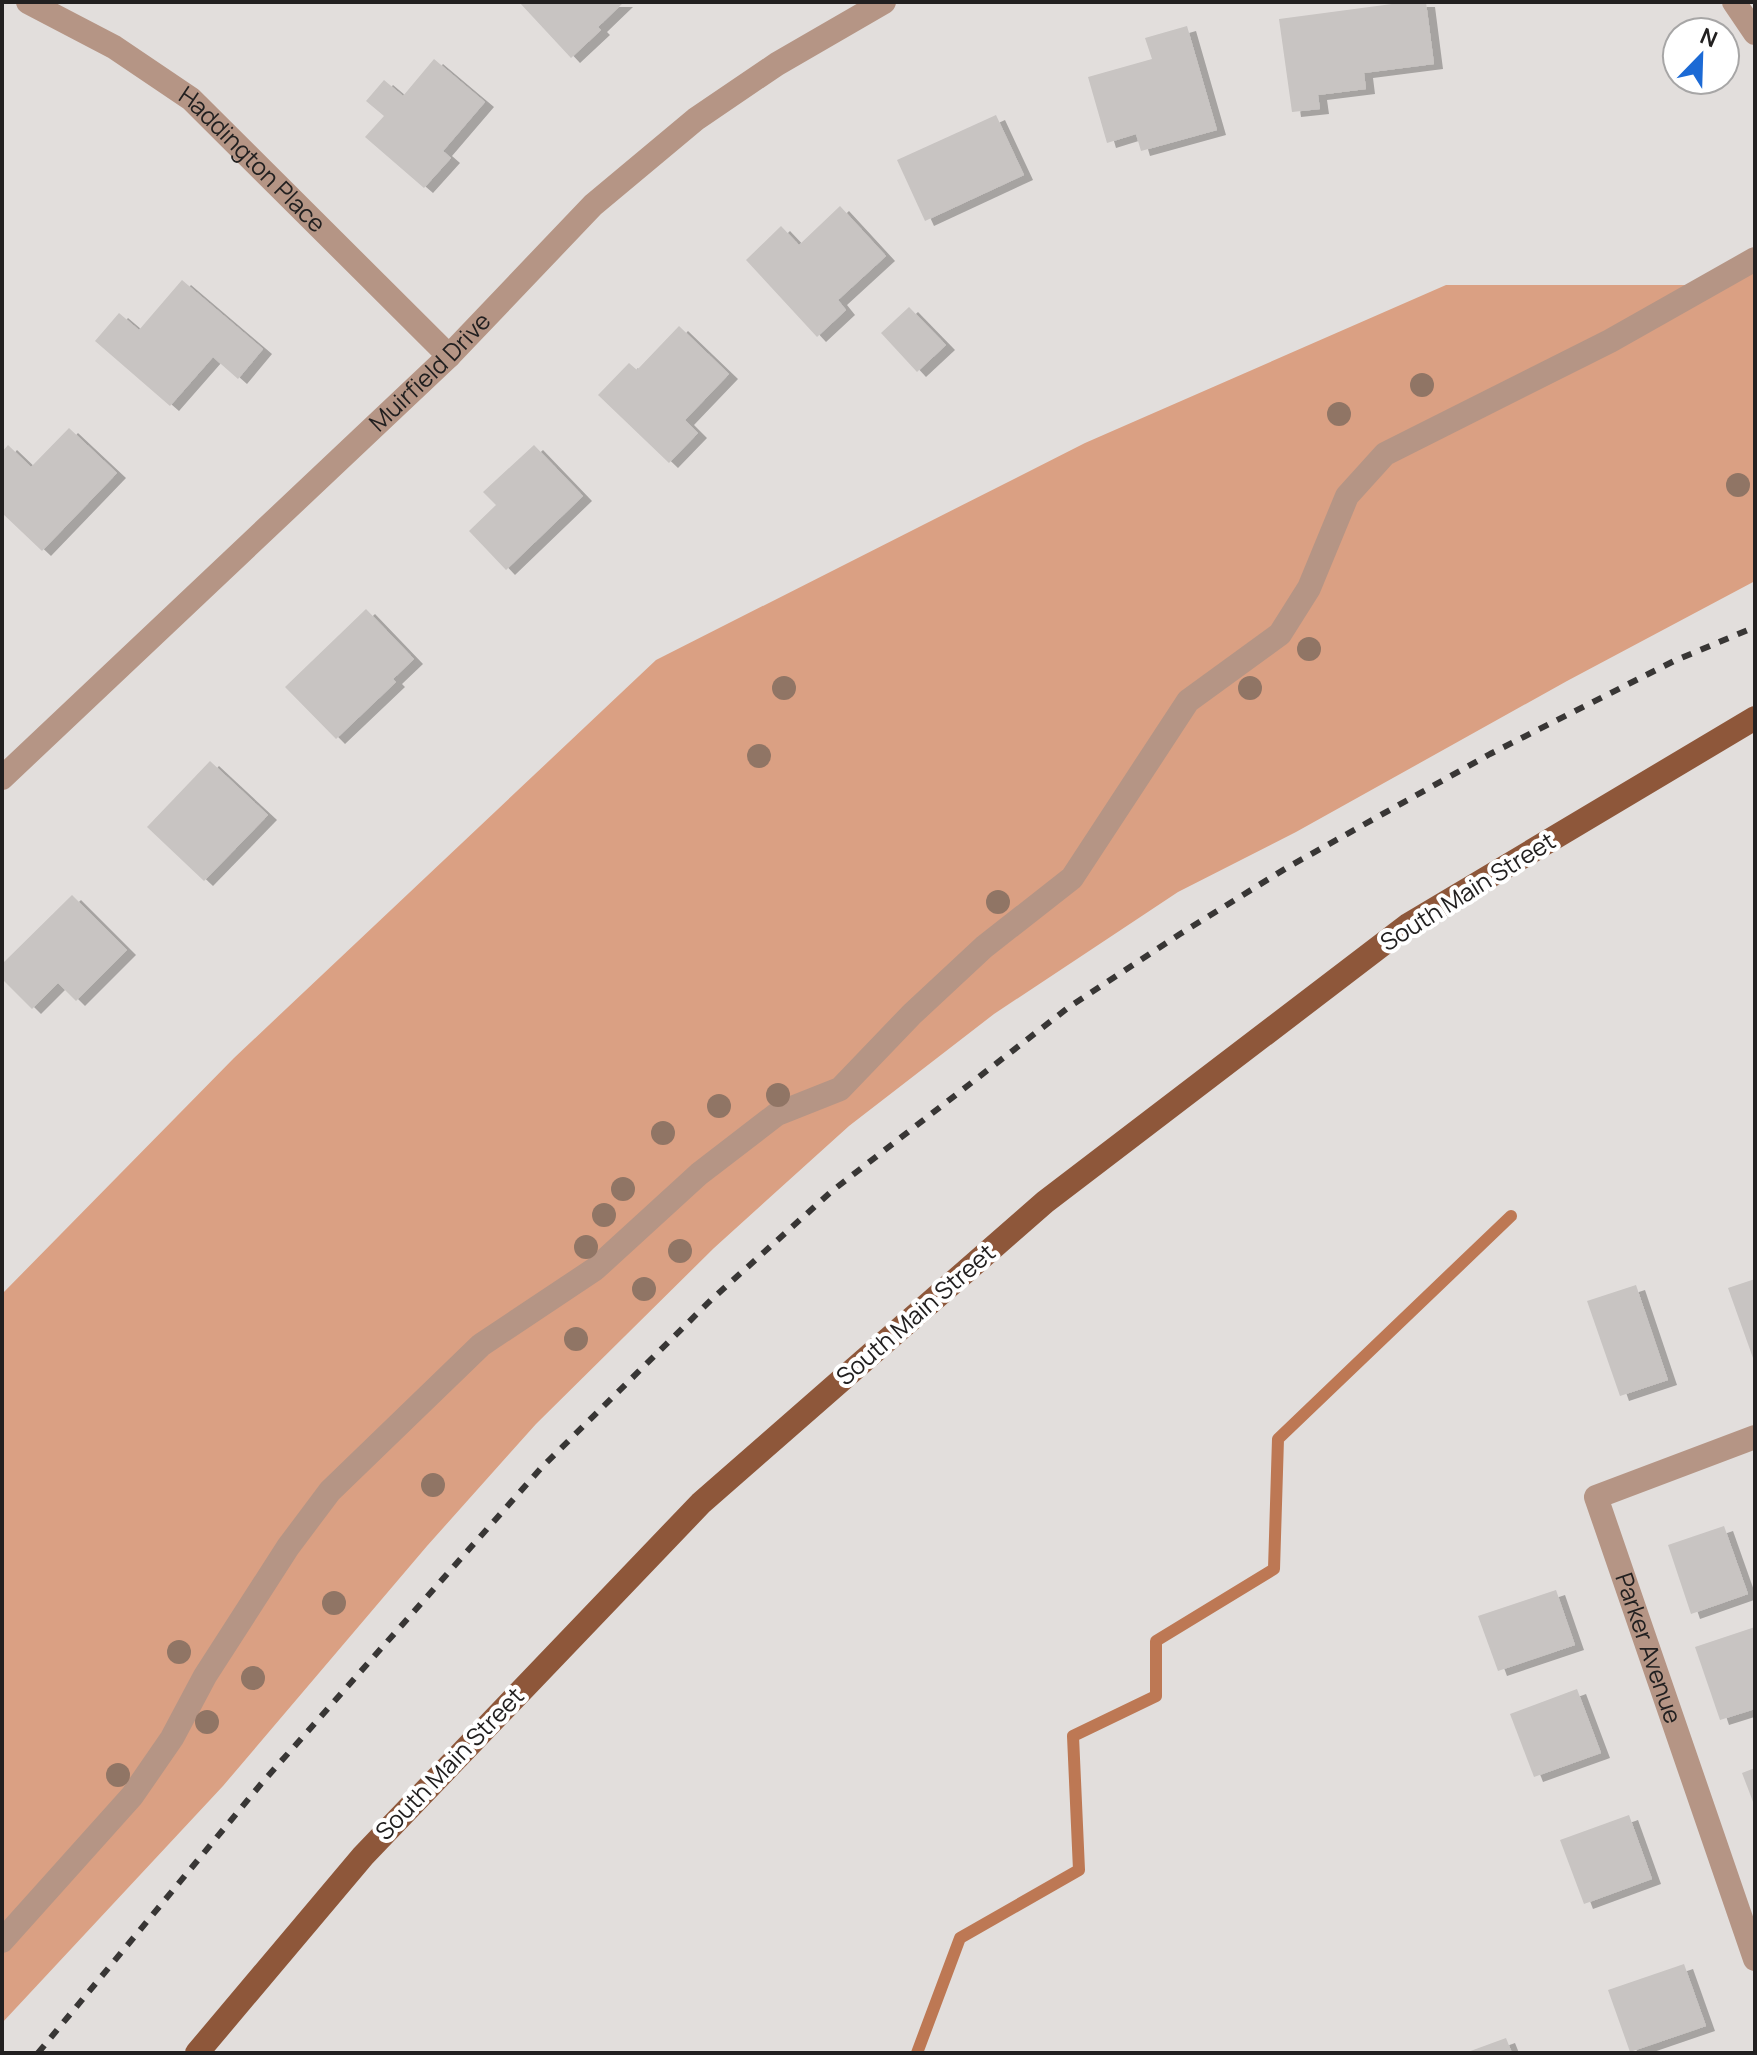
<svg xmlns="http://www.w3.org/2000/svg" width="1757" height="2055" font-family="Manrope,sans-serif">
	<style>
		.green { fill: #daa083 }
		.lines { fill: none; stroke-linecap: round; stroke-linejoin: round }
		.stream { stroke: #bd7854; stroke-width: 12 }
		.building { fill: #c8c4c2; filter: url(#shadow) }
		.minor { stroke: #b59585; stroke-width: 24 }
		.major { stroke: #8e573a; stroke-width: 24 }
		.rail { stroke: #383635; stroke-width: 6; stroke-dasharray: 10 10; stroke-linecap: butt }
		.tree { fill: #907565 }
		.labels { text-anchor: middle; stroke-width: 8; stroke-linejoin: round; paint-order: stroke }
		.street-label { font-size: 24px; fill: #222020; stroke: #fff }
	</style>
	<defs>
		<filter id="shadow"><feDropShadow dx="9" dy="5" stdDeviation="0" flood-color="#0004"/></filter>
	</defs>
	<rect width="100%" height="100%" fill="#e2dedc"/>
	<!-- green -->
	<polygon class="green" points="1755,259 1755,581 1567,681 1296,832 1178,892 994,1014 849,1126 714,1248 536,1424 427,1546 223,1786 2,2023 2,1294 234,1058 656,660 1085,443 1446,285 1710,285"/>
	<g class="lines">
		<!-- stream -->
		<polyline class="stream" points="917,2053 960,1938 1079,1870 1073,1736 1156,1696 1156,1641 1274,1569 1278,1439 1511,1216"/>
	</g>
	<!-- building -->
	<g class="building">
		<polygon points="519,2 624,2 598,27 601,30 571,58"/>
		<polygon points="1407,2 1426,2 1434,64 1364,73 1366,89 1318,95 1320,109 1292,112 1279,19"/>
		<polygon points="1187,26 1217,130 1141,151 1136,134 1107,143 1088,77 1152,59 1145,38"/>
		<polygon points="434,59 485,102 443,151 451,158 424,188 365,137 384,116 366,101 384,80 403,96"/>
		<polygon points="996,115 1024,175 925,221 897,160"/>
		<polygon points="840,206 886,256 838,300 846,310 817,337 746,260 781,226 799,245"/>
		<polygon points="182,280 263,349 238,379 213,357 170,406 95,341 119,313 139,330"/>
		<polygon points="909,307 946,345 917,372 881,333"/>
		<polygon points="679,326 729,374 685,420 698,433 669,463 598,395 629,363 637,370"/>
		<polygon points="69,428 117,473 42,551 2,513 2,452 8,445 31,467"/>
		<polygon points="534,445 583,496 506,570 469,531 496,505 483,492"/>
		<polygon points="366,609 414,659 393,679 396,682 336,739 285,687"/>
		<polygon points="210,761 268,815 204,881 147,827"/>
		<polygon points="72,895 127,950 76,1001 58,983 32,1009 2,979 2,964"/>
		<polygon points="1755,1279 1755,1357 1753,1358 1728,1288"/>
		<polygon points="1636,1285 1668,1380 1620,1396 1587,1301"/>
		<polygon points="1724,1526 1748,1594 1691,1614 1668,1545"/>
		<polygon points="1556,1590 1575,1645 1498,1671 1478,1616"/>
		<polygon points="1755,1627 1755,1709 1720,1720 1695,1647"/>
		<polygon points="1577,1689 1601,1753 1534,1777 1510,1714"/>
		<polygon points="1755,1768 1755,1807 1742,1773"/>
		<polygon points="1629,1815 1652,1879 1584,1904 1560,1840"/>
		<polygon points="1684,1964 1706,2026 1630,2052 1608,1990"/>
		<polygon points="1506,2038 1512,2053 1465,2053"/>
	</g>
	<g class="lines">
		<!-- minor -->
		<g class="minor">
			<path id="s1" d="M28,2L114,47L191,99L449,356"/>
			<polyline points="1734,2 1755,33"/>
			<path id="s2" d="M2,778L449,356L593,205L696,119L777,64L884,2"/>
			<path id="s3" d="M1755,1437L1596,1497L1755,1959"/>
			<polyline points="2,1941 132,1796 172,1738 205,1676 288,1547 330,1491 481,1345 595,1269 699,1174 777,1114 840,1089 912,1014 984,947 1072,878 1188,701 1280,634 1309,588 1347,496 1385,454 1610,341 1755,259"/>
		</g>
		<!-- major -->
		<polyline class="major" points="197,2053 363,1856 701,1503 1045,1202 1408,925 1755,718"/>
		<!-- rail -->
		<polyline class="rail" points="38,2053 261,1784 542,1467 712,1299 832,1191 1069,1007 1180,934 1288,867 1490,754 1674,661 1755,627"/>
	</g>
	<!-- trees -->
	<g class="tree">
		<circle cx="1422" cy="385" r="12"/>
		<circle cx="1339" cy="414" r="12"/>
		<circle cx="1738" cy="485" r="12"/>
		<circle cx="1309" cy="649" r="12"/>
		<circle cx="784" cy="688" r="12"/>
		<circle cx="1250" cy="688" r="12"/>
		<circle cx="759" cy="756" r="12"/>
		<circle cx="998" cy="902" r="12"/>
		<circle cx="778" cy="1095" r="12"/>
		<circle cx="719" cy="1106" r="12"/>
		<circle cx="663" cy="1133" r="12"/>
		<circle cx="623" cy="1189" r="12"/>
		<circle cx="604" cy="1215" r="12"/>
		<circle cx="586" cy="1247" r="12"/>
		<circle cx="680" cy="1251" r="12"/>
		<circle cx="644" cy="1289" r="12"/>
		<circle cx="576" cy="1339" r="12"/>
		<circle cx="433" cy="1485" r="12"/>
		<circle cx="334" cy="1603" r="12"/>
		<circle cx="179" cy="1652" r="12"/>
		<circle cx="253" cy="1678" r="12"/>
		<circle cx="207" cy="1722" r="12"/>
		<circle cx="118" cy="1775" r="12"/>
	</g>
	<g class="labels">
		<!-- street labels -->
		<g class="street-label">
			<text dy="8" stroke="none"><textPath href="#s1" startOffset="276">Haddington Place</textPath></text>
			<text dy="8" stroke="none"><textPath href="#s2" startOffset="590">Muirfield Drive</textPath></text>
			<text transform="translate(1468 892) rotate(-32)" y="8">South Main Street</text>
			<text transform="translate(916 1315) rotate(-41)" y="8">South Main Street</text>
			<text dy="8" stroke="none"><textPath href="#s3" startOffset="330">Parker Avenue</textPath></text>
			<text transform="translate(450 1764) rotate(-46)" y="8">South Main Street</text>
		</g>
	</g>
	<!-- border -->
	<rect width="1757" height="2055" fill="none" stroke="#222020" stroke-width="8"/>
	<!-- north arrow -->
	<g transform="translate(1701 56) rotate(23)"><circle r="38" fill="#ffffff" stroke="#a7a6a6" stroke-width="2"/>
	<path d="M0-6L14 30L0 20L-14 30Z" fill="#1c6ad5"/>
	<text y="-12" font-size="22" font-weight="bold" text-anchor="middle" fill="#222020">N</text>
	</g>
</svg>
